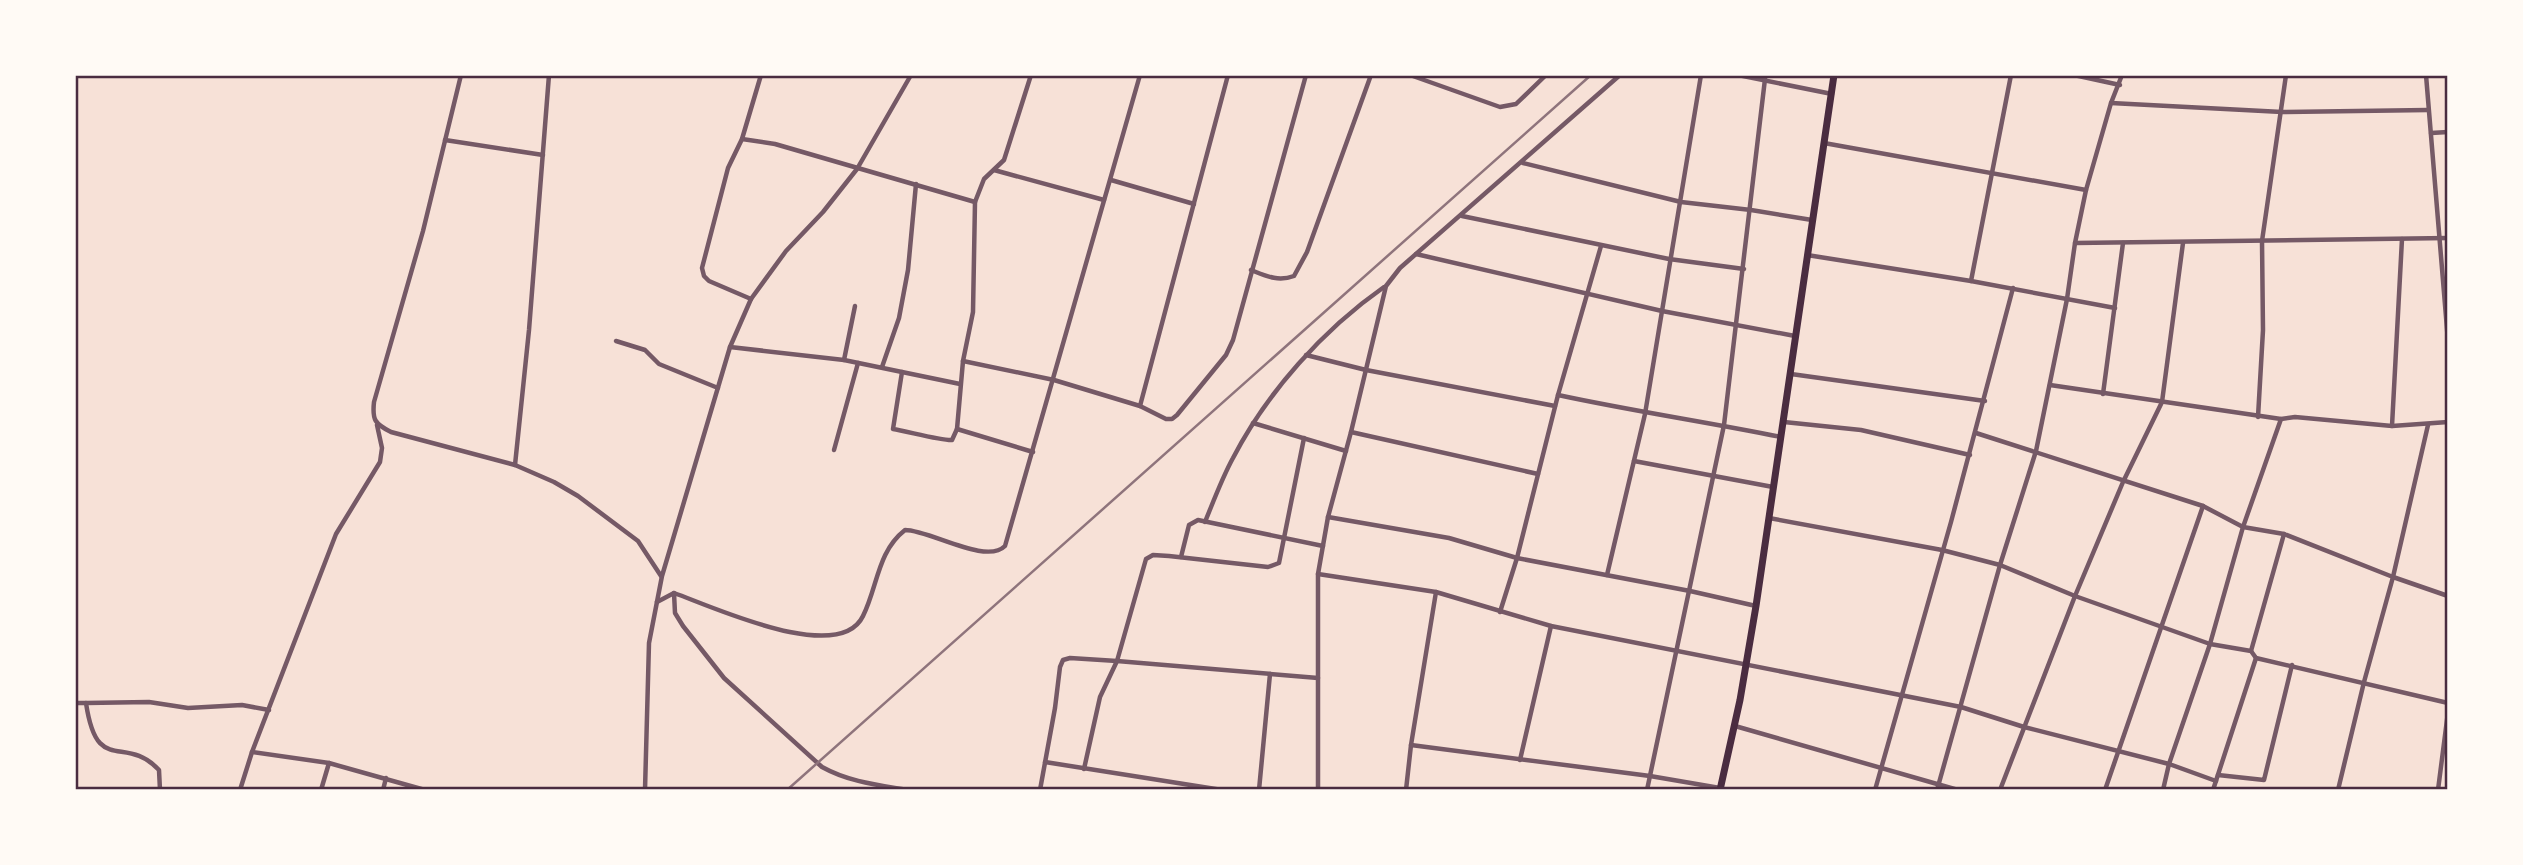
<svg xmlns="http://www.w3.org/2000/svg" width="2523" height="865" font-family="'Varela Round',sans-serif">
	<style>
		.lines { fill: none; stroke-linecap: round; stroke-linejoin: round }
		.minor { stroke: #755966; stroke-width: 4.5 }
		.primary { stroke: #4a2c40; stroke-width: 7 }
		.rail { stroke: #8f747c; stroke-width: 2.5 }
		.neatline { fill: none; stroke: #4a2c40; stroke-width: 2.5 }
	</style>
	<rect width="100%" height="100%" fill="#f7e1d7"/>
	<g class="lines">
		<!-- minor -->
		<g class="minor">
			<path d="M461,75L423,231L374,402C372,420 375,424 391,432L515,465L554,482L578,496L638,541L661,576"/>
			<polyline points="1410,75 1500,107 1516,104 1546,75"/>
			<polyline points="1738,75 1832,94"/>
			<polyline points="2074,75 2120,85"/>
			<polyline points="2426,75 2448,341"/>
			<polyline points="2111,103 2282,112 2428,110"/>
			<polyline points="2431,133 2448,132"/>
			<polyline points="742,139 775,144 975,202"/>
			<polyline points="445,140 543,155"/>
			<polyline points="1824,143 2086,190"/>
			<polyline points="1523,163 1681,202 1751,210 1812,220"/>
			<polyline points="994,170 1104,200"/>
			<polyline points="1111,180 1194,204"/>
			<polyline points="1462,216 1669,259 1744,269"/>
			<polyline points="2075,243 2448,238"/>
			<polyline points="1416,254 1662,311 1795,336"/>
			<polyline points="1807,255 1971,281 2115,308"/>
			<path d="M1251,270C1266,276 1278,282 1294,276L1307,252L1371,75"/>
			<polyline points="1971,281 2011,75"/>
			<polyline points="751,299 709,281 704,276 702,268 728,168 742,139 761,75"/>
			<polyline points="616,341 645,350 659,364 718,388"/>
			<polyline points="730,347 844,360 960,384"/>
			<polyline points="1306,355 1366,370 1555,406"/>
			<polyline points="844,360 855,306"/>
			<polyline points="963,361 1054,380 1140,406 1166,419 1172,419 1177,415 1226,355 1233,340 1306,75"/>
			<polyline points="882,367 899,318 908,270 916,184"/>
			<path d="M902,372L893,429C906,431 943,441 952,440L957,429L963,361L973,312L975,202L984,179L1004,160L1031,75"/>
			<polyline points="1791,374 1985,401"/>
			<polyline points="2050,385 2281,419 2295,417 2392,426 2448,422"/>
			<polyline points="2103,394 2123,243"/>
			<path d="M1558,395C1632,411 1707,422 1781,437"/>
			<polyline points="1140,406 1228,75"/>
			<polyline points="2258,417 2263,330 2262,241 2286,75"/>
			<polyline points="1784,422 1861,430 1970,455"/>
			<polyline points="1253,423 1346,451"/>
			<polyline points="2392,426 2402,239"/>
			<polyline points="957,429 1033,452"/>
			<polyline points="1351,432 1538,474"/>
			<polyline points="1976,433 2203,506 2243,527 2284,534 2393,577 2448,596"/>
			<polyline points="834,450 858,363"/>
			<polyline points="1634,461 1773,487"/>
			<polyline points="515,465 529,330 549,75"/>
			<polyline points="1328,517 1449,538 1517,558 1690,591 1756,606"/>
			<polyline points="1769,518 1942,550 2000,565 2075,596 2210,644 2251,651 2256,658 2448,703"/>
			<path d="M1205,522C1214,500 1222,478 1233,458C1267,392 1324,329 1384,287"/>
			<polyline points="1181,557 1189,525 1198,520 1323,546"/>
			<polyline points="1318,574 1436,592 1551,626 1961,707 2024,727 2169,764 2216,781"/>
			<polyline points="1607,575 1645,414 1701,75"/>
			<path d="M674,593L675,613L683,626L724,678L822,767C849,782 878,785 908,790"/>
			<path d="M657,602L674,593C711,606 839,666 863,616C878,586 877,552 905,530C930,530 986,565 1005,546L1140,75"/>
			<polyline points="1500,612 1517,558 1558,395 1601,246"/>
			<polyline points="2251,651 2284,534"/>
			<polyline points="75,703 86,703"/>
			<polyline points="1735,726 1958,790"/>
			<polyline points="1411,745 1650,776 1720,788"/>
			<polyline points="252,752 336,534 380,462 382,448 377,425"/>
			<polyline points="1520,760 1551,626"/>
			<polyline points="1045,762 1222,790"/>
			<polyline points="1084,769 1100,697 1117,661 1146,559 1153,555 1169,556 1268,567 1279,563 1304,438"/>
			<polyline points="2218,775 2264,780 2292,665"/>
			<path d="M160,790L159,770C124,733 97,777 86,703L149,702L188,708L242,705L269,710"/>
			<polyline points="240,790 252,752 329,763 425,790"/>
			<polyline points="321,790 329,763"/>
			<polyline points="383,790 386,778"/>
			<polyline points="645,790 649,643 662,576 730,347 751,299 786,251 823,212 857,169 911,75"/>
			<polyline points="1040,790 1055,708 1060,667 1063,660 1070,658 1117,661 1318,678"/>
			<polyline points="1259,790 1270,674"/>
			<polyline points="1318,790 1318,574 1328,517 1351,432 1386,286 1400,268 1620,75"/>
			<polyline points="1406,790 1411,745 1436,592"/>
			<polyline points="1647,790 1724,425 1765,79"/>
			<polyline points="1875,790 1951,522 2013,288"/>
			<polyline points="1937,790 2000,565 2036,451 2067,299 2075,243 2086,190 2111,103 2122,75"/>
			<polyline points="2000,790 2075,596 2123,482 2162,402 2183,243"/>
			<polyline points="2105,790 2203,506"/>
			<polyline points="2163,790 2169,764 2210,644 2243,527 2281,419"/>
			<polyline points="2213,790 2256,658"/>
			<polyline points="2338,790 2364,682 2393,577 2428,425"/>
			<polyline points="2438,790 2448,712"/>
		</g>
		<!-- primary -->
		<polyline class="primary" points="1720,790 1740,700 1756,606 1834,75"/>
		<!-- rail -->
		<polyline class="rail" points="787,790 1591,75"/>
	</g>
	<!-- border -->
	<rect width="2523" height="865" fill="none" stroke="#fffaf5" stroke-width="154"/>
	<rect x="77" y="77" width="2369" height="711" class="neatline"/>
</svg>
